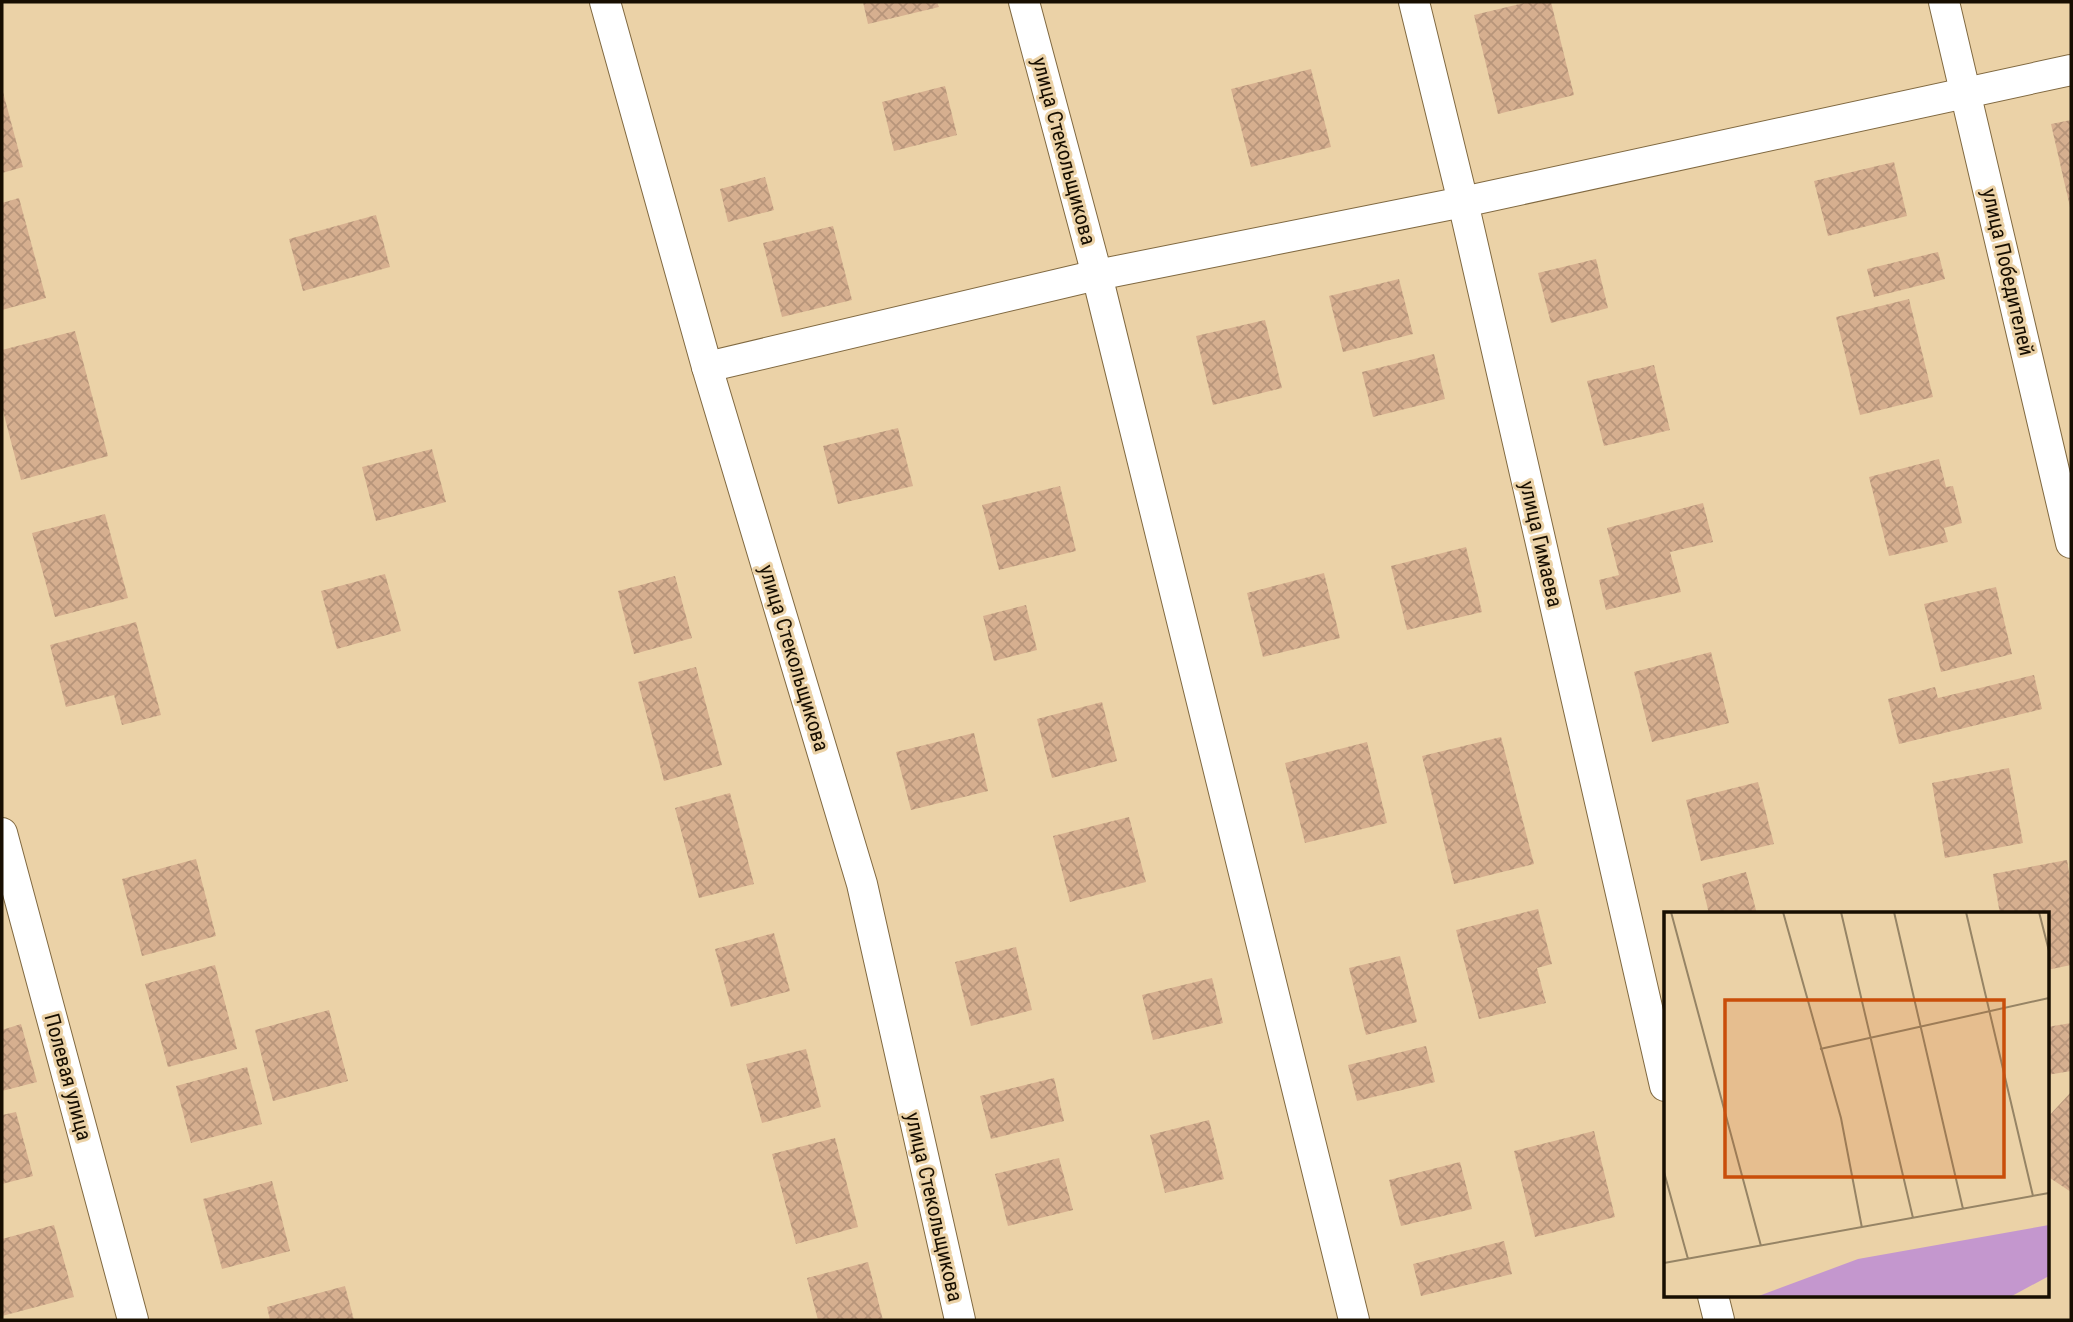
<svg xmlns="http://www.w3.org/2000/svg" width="2073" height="1322" font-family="'Roboto Condensed',sans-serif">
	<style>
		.building { fill: url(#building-cross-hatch) }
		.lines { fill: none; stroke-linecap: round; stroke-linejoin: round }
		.street-casing { stroke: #806941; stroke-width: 32 }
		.street { stroke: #fff; stroke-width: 30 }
		.labels { text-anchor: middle; stroke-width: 6; stroke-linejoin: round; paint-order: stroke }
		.street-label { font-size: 21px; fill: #170e01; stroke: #ebd2a7 }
		.inset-road { fill: none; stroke: #968465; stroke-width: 2 }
		.view { fill: #c94e0a; fill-opacity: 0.15; stroke: #c94e0a; stroke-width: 3.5 }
		.inset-edge { fill: none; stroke: #170e01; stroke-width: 3.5 }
	</style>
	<defs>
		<pattern id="building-cross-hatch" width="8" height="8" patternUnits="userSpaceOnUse" patternTransform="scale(1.75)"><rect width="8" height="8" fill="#d6af8f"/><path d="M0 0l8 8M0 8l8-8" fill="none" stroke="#b7957a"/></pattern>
	</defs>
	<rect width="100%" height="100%" fill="#ebd2a7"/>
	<!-- building -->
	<g class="building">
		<polygon points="863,2 937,2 939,7 868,24"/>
		<polygon points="1528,2 1551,2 1574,95 1498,114 1474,15"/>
		<polygon points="1311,69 1331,147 1251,167 1231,89"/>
		<polygon points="945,86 957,135 894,151 882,102"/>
		<polygon points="3,92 23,167 2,173 2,93"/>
		<polygon points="2071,120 2071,207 2070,207 2051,124"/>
		<polygon points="1894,162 1907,216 1828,236 1814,181"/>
		<polygon points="765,177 774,210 728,222 720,189"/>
		<polygon points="19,198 46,298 2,310 2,203"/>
		<polygon points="376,215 390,267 303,291 289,239"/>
		<polygon points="833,226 852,300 782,317 763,243"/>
		<polygon points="1938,252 1945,279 1874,297 1867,269"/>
		<polygon points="1596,259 1608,308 1551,323 1538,273"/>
		<polygon points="1399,279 1413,334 1343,352 1329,296"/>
		<polygon points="1909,299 1933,397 1860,415 1836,317"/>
		<polygon points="1265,320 1282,388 1213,405 1196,336"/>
		<polygon points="75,331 108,456 21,480 2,407 2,350"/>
		<polygon points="1434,354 1445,399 1373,417 1362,372"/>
		<polygon points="1654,365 1670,430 1604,446 1587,381"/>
		<polygon points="898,428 913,486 838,504 823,446"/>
		<polygon points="432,449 446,502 376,521 362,467"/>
		<polygon points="1939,459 1946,487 1953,486 1962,523 1944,528 1948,542 1889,556 1869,477"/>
		<polygon points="1060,486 1076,551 999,570 982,505"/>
		<polygon points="1703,503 1713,542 1670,552 1681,592 1606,610 1599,580 1619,575 1607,528"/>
		<polygon points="105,514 128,598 55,617 32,533"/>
		<polygon points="1466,547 1482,612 1407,630 1391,566"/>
		<polygon points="1324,573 1340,638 1263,657 1247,593"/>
		<polygon points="385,574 401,631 337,649 321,591"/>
		<polygon points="675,576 692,638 634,654 618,591"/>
		<polygon points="1996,587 2012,654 1941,672 1924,604"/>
		<polygon points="1026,605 1037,650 994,661 983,616"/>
		<polygon points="136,622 161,715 122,725 114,695 66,707 50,645"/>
		<polygon points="1711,652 1729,723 1652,742 1634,672"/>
		<polygon points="696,667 722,765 664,781 638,682"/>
		<polygon points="2034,675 2042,709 1899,744 1888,699 1935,687 1938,698"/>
		<polygon points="1102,702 1117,761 1052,778 1037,719"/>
		<polygon points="974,733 988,791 911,810 896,752"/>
		<polygon points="1501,737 1534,864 1454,884 1422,756"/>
		<polygon points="1367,742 1387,823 1305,843 1285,763"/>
		<polygon points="2009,768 2023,843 1945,858 1932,783"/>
		<polygon points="1758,782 1774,844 1701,861 1686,800"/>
		<polygon points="730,793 754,884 699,898 675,808"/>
		<polygon points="1129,817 1146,882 1070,902 1053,836"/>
		<polygon points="196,859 216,936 142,956 122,879"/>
		<polygon points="2067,860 2071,885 2071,965 2047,970 2047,914 2000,914 1993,874"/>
		<polygon points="1746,872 1757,914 1709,914 1702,884"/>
		<polygon points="1538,909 1552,964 1537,968 1546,1003 1479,1019 1456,930"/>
		<polygon points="774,933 790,991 731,1007 715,949"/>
		<polygon points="1016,947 1032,1010 971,1026 955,962"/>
		<polygon points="1400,956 1417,1022 1366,1035 1349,968"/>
		<polygon points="215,965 237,1049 168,1067 145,984"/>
		<polygon points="1212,978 1223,1023 1153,1040 1142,995"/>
		<polygon points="329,1010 348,1081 273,1101 255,1030"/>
		<polygon points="2071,1023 2071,1071 2047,1075 2047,1027"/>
		<polygon points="21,1024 37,1082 2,1091 2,1030"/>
		<polygon points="1426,1046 1435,1082 1357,1101 1348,1065"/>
		<polygon points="806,1049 821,1107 762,1123 746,1064"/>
		<polygon points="247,1067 262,1124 191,1143 176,1086"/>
		<polygon points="1054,1078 1064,1121 991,1139 980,1096"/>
		<polygon points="2071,1092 2071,1192 2047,1176 2047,1118"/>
		<polygon points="16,1112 33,1176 2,1184 2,1115"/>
		<polygon points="1209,1120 1224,1179 1165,1193 1150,1135"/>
		<polygon points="1594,1131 1615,1217 1535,1237 1514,1151"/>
		<polygon points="835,1138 858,1227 796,1244 772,1154"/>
		<polygon points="1059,1158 1073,1210 1008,1226 995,1174"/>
		<polygon points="1460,1162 1472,1209 1401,1226 1389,1180"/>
		<polygon points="272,1181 290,1251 222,1269 203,1199"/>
		<polygon points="54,1225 74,1297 2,1316 2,1239"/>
		<polygon points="1504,1241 1512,1274 1421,1296 1413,1264"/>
		<polygon points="868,1262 883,1320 818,1320 807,1278"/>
		<polygon points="345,1286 354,1320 270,1320 267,1307"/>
	</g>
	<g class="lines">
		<!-- street casing -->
		<g class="street-casing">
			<g id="street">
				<polyline points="605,2 707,367 862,884 960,1320"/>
				<polyline points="1024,2 1097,275 1354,1320"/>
				<polyline points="1414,2 1463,202 1665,1086"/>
				<polyline points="1944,2 2071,543"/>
				<polyline points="707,367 1097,275 1463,202 2071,70"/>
				<polyline points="2,833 133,1320"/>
				<polyline points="1713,1296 1719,1320"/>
			</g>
		</g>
		<!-- street -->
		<use href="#street" class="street"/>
	</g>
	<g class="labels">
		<!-- street labels -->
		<g class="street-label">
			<text transform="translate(1064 151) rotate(75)" y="7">улица Стекольщикова</text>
			<text transform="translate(2008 272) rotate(77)" y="7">улица Победителей</text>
			<text transform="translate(1541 544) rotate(77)" y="7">улица Гимаева</text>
			<text transform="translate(794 658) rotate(73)" y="7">улица Стекольщикова</text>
			<text transform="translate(68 1077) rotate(75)" y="7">Полевая улица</text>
			<text transform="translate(934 1207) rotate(77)" y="7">улица Стекольщикова</text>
		</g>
	</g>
	<!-- overview -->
	<g transform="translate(1664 912)">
		<rect width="385" height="385" fill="#ebd2a7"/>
		<path d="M385,313V364L346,385H92L194,347Z" fill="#c497ce"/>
		<path class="inset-road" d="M7,0L97,334M119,0L177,206L198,316M177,0L249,306M230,0L299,297M302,0L369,284M375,0L385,39M156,137L385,86M0,260L24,347M0,351L385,281"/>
		<path class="view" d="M61,88H340V265H61Z"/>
		<rect width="385" height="385" class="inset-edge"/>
	</g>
	<!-- border -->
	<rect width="2073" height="1322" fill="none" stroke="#170e01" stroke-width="7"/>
</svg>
